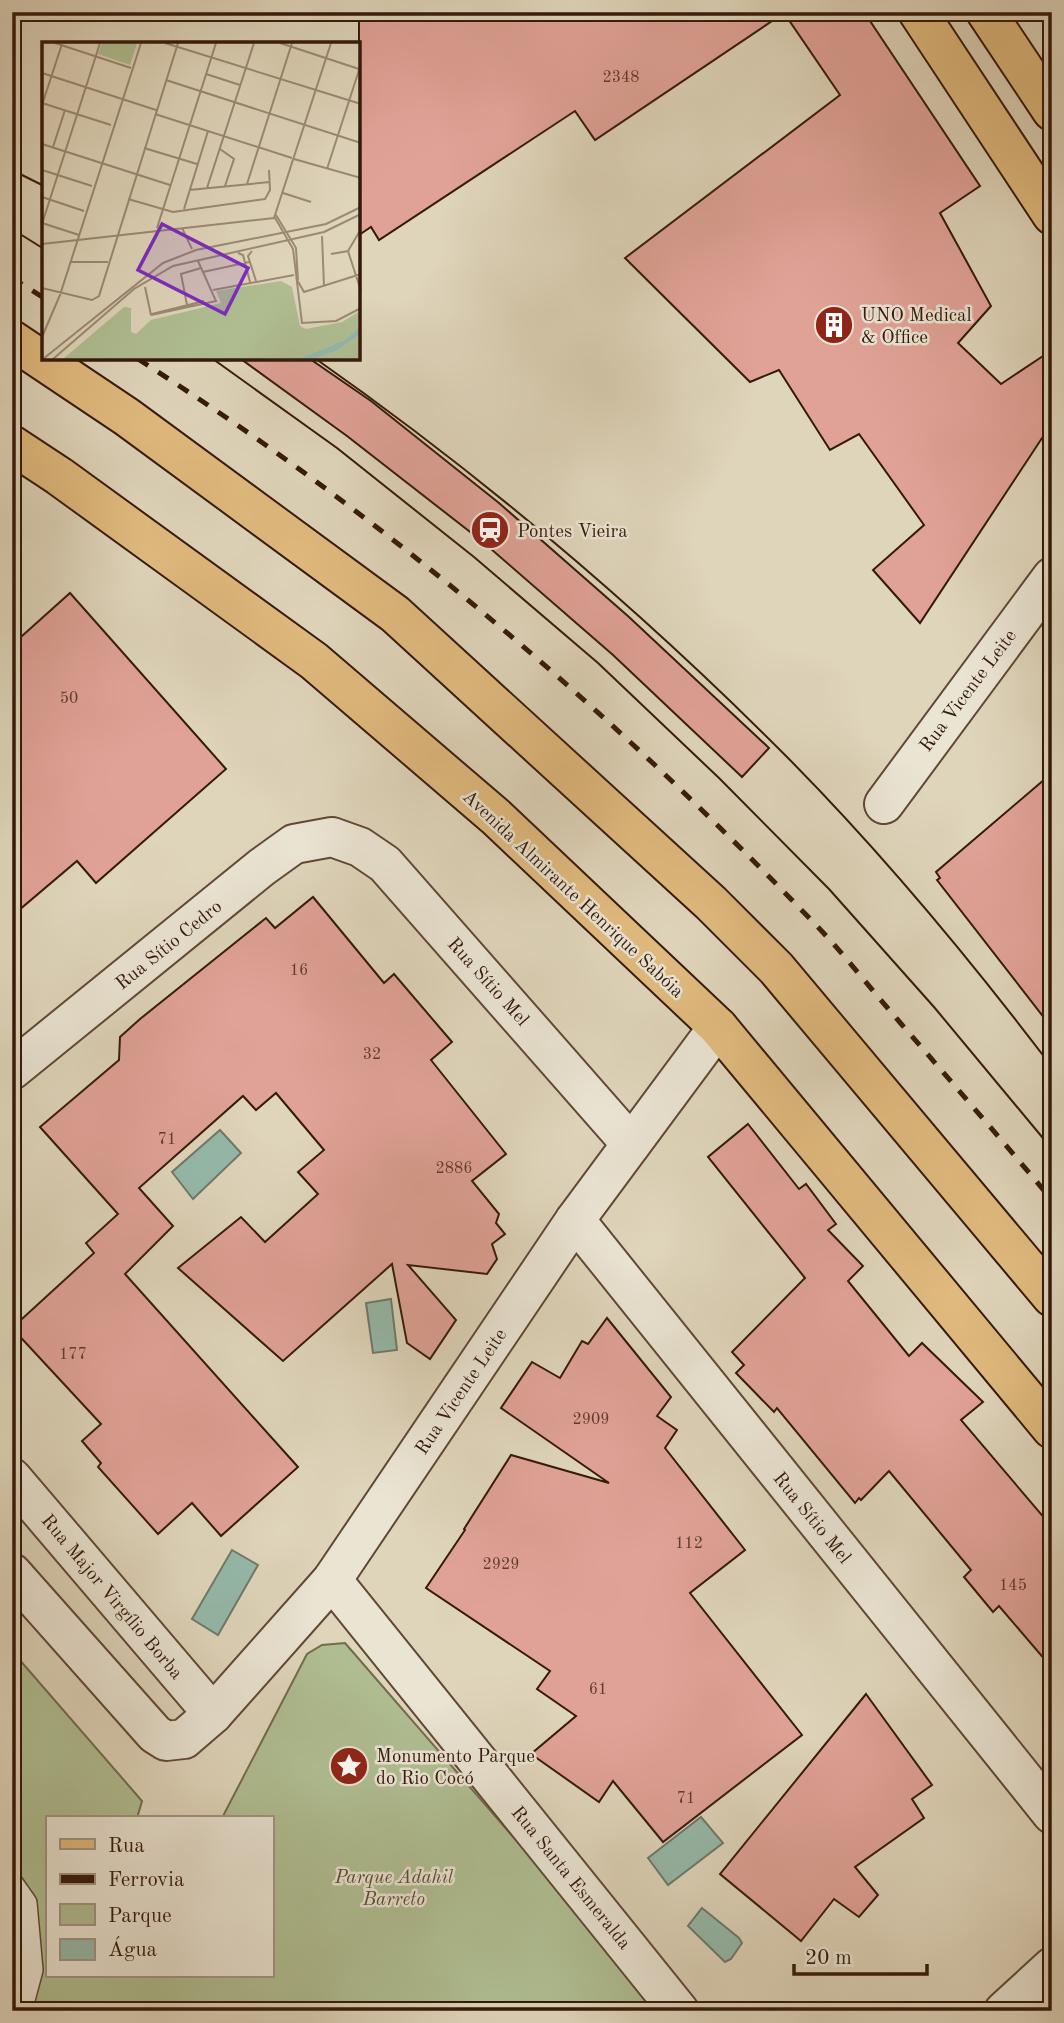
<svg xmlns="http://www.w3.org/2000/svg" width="1064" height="2023" font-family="'Old Standard TT',serif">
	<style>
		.green { fill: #afbe92; stroke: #726c4e; stroke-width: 2 }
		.water { fill: #95b9aa; stroke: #6f796a; stroke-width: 2 }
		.building { fill: #e0a297; stroke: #35190a; stroke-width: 2 }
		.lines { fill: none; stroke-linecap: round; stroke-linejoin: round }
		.lane-casing { stroke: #604836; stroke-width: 24 }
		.street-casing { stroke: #604836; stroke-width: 42 }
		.primary-casing { stroke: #35190a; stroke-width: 42 }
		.highway-casing { stroke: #35190a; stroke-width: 42 }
		.lane { stroke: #eae4d3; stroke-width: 21 }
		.street { stroke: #eae4d3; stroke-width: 38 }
		.primary { stroke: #e0ba7e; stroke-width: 38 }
		.highway { stroke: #e0ba7e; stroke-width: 38 }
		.tram { stroke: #35190a; stroke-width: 2 }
		.rail { stroke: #35190a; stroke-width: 5; stroke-dasharray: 12 12; stroke-linecap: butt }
		.labels { text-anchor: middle; stroke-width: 5; stroke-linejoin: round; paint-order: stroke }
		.number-label { font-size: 16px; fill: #603b2d }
		.poi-label { font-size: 19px; fill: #35190a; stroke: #eae4d3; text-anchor: start }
		.street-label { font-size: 19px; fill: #35190a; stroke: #eae4d3 }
		.park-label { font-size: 19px; font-style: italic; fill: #5a4b33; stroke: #eae4d3 }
		.inset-road { fill: none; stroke: #9b8a74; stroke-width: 2 }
		.view { fill: #7b2cbf; fill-opacity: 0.15; stroke: #7b2cbf; stroke-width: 3.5 }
		.inset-edge { fill: none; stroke: #35190a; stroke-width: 3.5 }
	</style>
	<rect width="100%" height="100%" fill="#dfd5bb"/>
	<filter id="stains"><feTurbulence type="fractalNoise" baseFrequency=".00286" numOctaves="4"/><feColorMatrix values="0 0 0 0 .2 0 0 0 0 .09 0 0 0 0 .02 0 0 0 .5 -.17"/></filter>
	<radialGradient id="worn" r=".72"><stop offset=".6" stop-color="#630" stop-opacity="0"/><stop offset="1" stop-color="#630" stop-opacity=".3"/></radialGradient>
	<!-- green -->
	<polygon class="green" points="345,1643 664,2011 12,2011 12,1651 142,1801 137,1818 47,1818 47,1976 271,1976 271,1818 222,1818 307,1654 322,1645"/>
	<!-- water -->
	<g class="water">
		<polygon points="220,1130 241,1153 193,1199 172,1172"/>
		<polygon points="391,1299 397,1350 373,1353 366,1303"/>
		<polygon points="232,1550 258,1565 218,1635 192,1619"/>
		<polygon points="701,1817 723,1843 668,1885 648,1858"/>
		<polygon points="702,1908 739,1938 742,1943 731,1959 725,1962 688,1926"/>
	</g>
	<!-- building -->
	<g class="building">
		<polygon points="359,12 864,12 980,186 940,213 991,306 958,343 1001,384 1052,350 1052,423 920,623 873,570 924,525 859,434 830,450 779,370 750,382 625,258 840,95 784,13 595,140 575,111 379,240 371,227 359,235"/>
		<polygon points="241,359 310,359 371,401 499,503 629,617 769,748 742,777 613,655 483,542 347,436"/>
		<polygon points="70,593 226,769 96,883 77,861 12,916 12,645"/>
		<polygon points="1052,773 1052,1028 937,880 940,878 936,872"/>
		<polygon points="313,897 384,983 394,974 452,1042 431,1060 506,1154 472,1181 499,1214 496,1223 505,1234 492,1244 497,1259 487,1274 408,1265 456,1320 430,1359 407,1343 392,1264 283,1361 178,1268 241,1217 265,1242 318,1194 298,1172 324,1150 276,1093 256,1110 243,1096 139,1188 173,1226 125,1274 298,1467 221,1536 192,1503 158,1534 98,1467 101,1463 82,1441 101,1424 12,1328 94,1253 86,1243 118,1214 40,1127 119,1060 120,1037 140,1019 266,918 275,928"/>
		<polygon points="748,1124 799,1189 806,1184 836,1224 828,1230 863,1266 848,1281 909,1356 922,1343 983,1402 961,1420 1052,1527 1052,1668 999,1606 993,1612 964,1577 971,1570 889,1471 861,1500 859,1498 855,1503 777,1408 774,1412 736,1373 744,1365 732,1352 805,1278 708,1157"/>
		<polygon points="607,1318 671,1397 657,1416 677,1430 665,1448 745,1550 690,1593 802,1735 663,1842 613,1781 599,1802 531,1754 576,1716 537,1689 550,1671 426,1588 465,1530 464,1529 511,1455 609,1483 501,1408 532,1362 560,1378 582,1341 588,1344"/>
		<polygon points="866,1694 932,1785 912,1799 924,1818 855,1867 878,1895 859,1917 834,1899 801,1941 720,1874"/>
	</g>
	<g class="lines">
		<!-- lane casing -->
		<g class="lane-casing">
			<polyline id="lane" points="12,1883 26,1903 32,1970 21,2011"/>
		</g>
		<!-- street casing -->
		<g class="street-casing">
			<g id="street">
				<polyline points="884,804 1052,577"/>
				<polyline points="12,1070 262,867 294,844 332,837 360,847 385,864 631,1144"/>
				<polyline points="575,1220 1052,1814"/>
				<polyline points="12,1478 213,1714"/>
				<polyline points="12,1573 155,1734 166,1741 184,1739 213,1714 332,1580 575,1220 718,1027"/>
				<polyline points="332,1580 679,2011"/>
				<polyline points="1004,2011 1052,1967"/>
			</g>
		</g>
		<!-- primary casing -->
		<g class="primary-casing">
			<g id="primary">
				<polyline points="918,12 1052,215"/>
				<polyline points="986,12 1052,111"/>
			</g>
		</g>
		<!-- highway casing -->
		<g class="highway-casing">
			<g id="highway">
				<polyline points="12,340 127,417 395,614 711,903 776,968 1052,1297"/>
				<polyline points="12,445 59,476 314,661 496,817 718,1027 1052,1429"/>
			</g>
		</g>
		<!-- lane -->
		<use href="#lane" class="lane"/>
		<!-- street -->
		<use href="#street" class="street"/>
		<!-- primary -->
		<use href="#primary" class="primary"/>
		<!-- highway -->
		<use href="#highway" class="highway"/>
		<!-- tram -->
		<g class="tram">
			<polyline points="12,170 44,186"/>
			<polyline points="12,229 44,249"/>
			<polyline points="213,359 337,448 474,557 598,663 719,778 829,889 934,1007 1052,1149"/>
			<path d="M316,359C484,477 643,612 788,758C883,854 970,959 1052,1067"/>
		</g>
		<!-- rail -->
		<g class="rail">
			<polyline points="12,278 44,298"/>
			<path d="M138,359C388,519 610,710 815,924C844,954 870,988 897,1019C949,1079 1001,1139 1052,1200"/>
		</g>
	</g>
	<!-- icons -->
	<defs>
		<g id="building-disc" transform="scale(2.0125)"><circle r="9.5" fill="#8f2418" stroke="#eae4d3"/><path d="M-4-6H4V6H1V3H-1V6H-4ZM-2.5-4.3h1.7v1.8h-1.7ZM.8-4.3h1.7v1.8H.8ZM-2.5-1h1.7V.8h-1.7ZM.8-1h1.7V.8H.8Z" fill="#fff"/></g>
		<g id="station-disc" transform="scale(2.0125)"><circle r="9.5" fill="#8f2418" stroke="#eae4d3"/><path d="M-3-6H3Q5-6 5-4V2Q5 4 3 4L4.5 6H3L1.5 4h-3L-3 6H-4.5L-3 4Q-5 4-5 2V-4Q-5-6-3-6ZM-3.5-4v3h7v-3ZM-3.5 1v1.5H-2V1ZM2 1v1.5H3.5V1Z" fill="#fff"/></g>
		<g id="sight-disc" transform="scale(2.0125)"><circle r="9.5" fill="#8f2418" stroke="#eae4d3"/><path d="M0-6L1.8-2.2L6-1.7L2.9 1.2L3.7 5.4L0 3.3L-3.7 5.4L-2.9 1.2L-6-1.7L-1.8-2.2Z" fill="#fff"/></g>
	</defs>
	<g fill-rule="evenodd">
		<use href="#building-disc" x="834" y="325"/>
		<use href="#station-disc" x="490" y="530"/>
		<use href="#sight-disc" x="349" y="1766"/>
	</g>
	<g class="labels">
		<!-- number labels -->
		<g class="number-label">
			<text x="621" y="82">2348</text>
			<text x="69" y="703">50</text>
			<text x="299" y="975">16</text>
			<text x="372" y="1059">32</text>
			<text x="167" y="1144">71</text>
			<text x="454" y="1173">2886</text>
			<text x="73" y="1359">177</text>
			<text x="591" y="1424">2909</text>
			<text x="689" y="1548">112</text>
			<text x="501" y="1569">2929</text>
			<text x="1013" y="1590">145</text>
			<text x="598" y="1694">61</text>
			<text x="686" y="1803">71</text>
		</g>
		<!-- poi labels -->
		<g class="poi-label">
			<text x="861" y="321">UNO Medical<tspan x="861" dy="22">&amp; Office</tspan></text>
			<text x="517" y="537">Pontes Vieira</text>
			<text x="376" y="1762">Monumento Parque<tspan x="376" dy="22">do Rio Cocó</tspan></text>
		</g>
		<!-- street labels -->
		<g class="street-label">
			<text transform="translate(967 690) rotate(-53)" y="7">Rua Vicente Leite</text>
			<text transform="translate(574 893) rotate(43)" y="7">Avenida Almirante Henrique Sabóia</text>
			<text transform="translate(168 944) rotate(-39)" y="7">Rua Sítio Cedro</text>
			<text transform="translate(489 981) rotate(48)" y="7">Rua Sítio Mel</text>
			<text transform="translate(460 1391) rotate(-56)" y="7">Rua Vicente Leite</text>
			<text transform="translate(813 1517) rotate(51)" y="7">Rua Sítio Mel</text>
			<text transform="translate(113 1596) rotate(50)" y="7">Rua Major Virgílio Borba</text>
			<text transform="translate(572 1877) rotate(51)" y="7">Rua Santa Esmeralda</text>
		</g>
		<!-- park labels -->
		<g class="park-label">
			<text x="394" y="1883">Parque Adahil<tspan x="394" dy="22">Barreto</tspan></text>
		</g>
	</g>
	<!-- overview -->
	<g transform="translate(42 42)">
		<rect width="318" height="318" fill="#dfd5bb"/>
		<path d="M60,1H95L88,23L56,12ZM239,239L250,245L258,284L264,287L300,280L318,269V285L302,298L256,317H21L82,265L89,266V290L94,292L109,278L179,261L174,249ZM318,293V317H273L294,309Z" fill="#afbe92"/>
		<path d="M318,285V293L294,309L273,317H256L302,298Z" fill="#95b9aa"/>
		<path class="inset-road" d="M13,1L89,26M123,1L319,62M238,1L317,27M0,31L114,68M164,32L198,43M124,38L319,101M0,61L69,83M0,63L20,2M113,72L250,116M0,102L128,143M11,105L23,68M102,106L155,122M178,107L192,117L183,144M252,117L319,136M285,127L319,22M0,128L50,144M205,142L250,1M165,146L212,1M147,148L228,140M241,151L269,160M0,155L42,169M86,157L131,170L223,157L228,148L227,128M142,167L166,89M234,173L254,206L256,238M232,174L251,207L260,281L294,279L319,266M0,181L37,193M0,182L58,1M115,186L174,1M140,186L150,207M280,194L282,244M0,202L232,176L289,1M210,209L206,214L214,239M306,209L319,249M196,211L201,213L208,240M289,212L306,209L319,187M29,220H66M161,230L207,220M254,236L262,250L319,232M103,245L109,273M0,246L50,258L57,254L136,1M171,248L252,233M145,263L139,232L159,226M110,272L162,259M109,273L174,259L156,219M0,295L18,253L99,1M1,317L121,221L154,208L284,182L319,165M11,317L92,247L131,224L282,190L319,172"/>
		<path class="view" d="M120,182L206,226L183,272L96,228Z"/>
		<rect width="318" height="318" class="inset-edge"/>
	</g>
	<!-- margin -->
	<rect width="1064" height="2023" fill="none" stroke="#dfd5bb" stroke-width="42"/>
	<rect x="14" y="14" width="1036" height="1995" fill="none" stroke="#35190a" stroke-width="3.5"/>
	<rect x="21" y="21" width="1022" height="1981" fill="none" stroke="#35190a" stroke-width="2"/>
	<!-- legend -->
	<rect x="46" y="1816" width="228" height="161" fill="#eae4d3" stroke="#a29383" stroke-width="2"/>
	<rect x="60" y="1839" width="35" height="10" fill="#e0ba7e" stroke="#a29383" stroke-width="2"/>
	<text x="108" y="1852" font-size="21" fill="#35190a">Rua</text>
	<rect x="60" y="1874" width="35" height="10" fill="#35190a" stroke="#a29383" stroke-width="2"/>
	<text x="108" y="1886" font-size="21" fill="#35190a">Ferrovia</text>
	<rect x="60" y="1904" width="35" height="21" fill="#afbe92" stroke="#a29383" stroke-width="2"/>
	<text x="108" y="1922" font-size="21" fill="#35190a">Parque</text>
	<rect x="60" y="1939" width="35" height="21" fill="#95b9aa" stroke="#a29383" stroke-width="2"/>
	<text x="108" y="1956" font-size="21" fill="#35190a">Água</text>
	<!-- scale -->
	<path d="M794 1964v10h133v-10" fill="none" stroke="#35190a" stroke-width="3.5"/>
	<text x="805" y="1964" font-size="21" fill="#35190a" stroke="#eae4d3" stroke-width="5" paint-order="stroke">20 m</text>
	<rect width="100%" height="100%" filter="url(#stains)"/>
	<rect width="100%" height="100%" fill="url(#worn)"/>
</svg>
